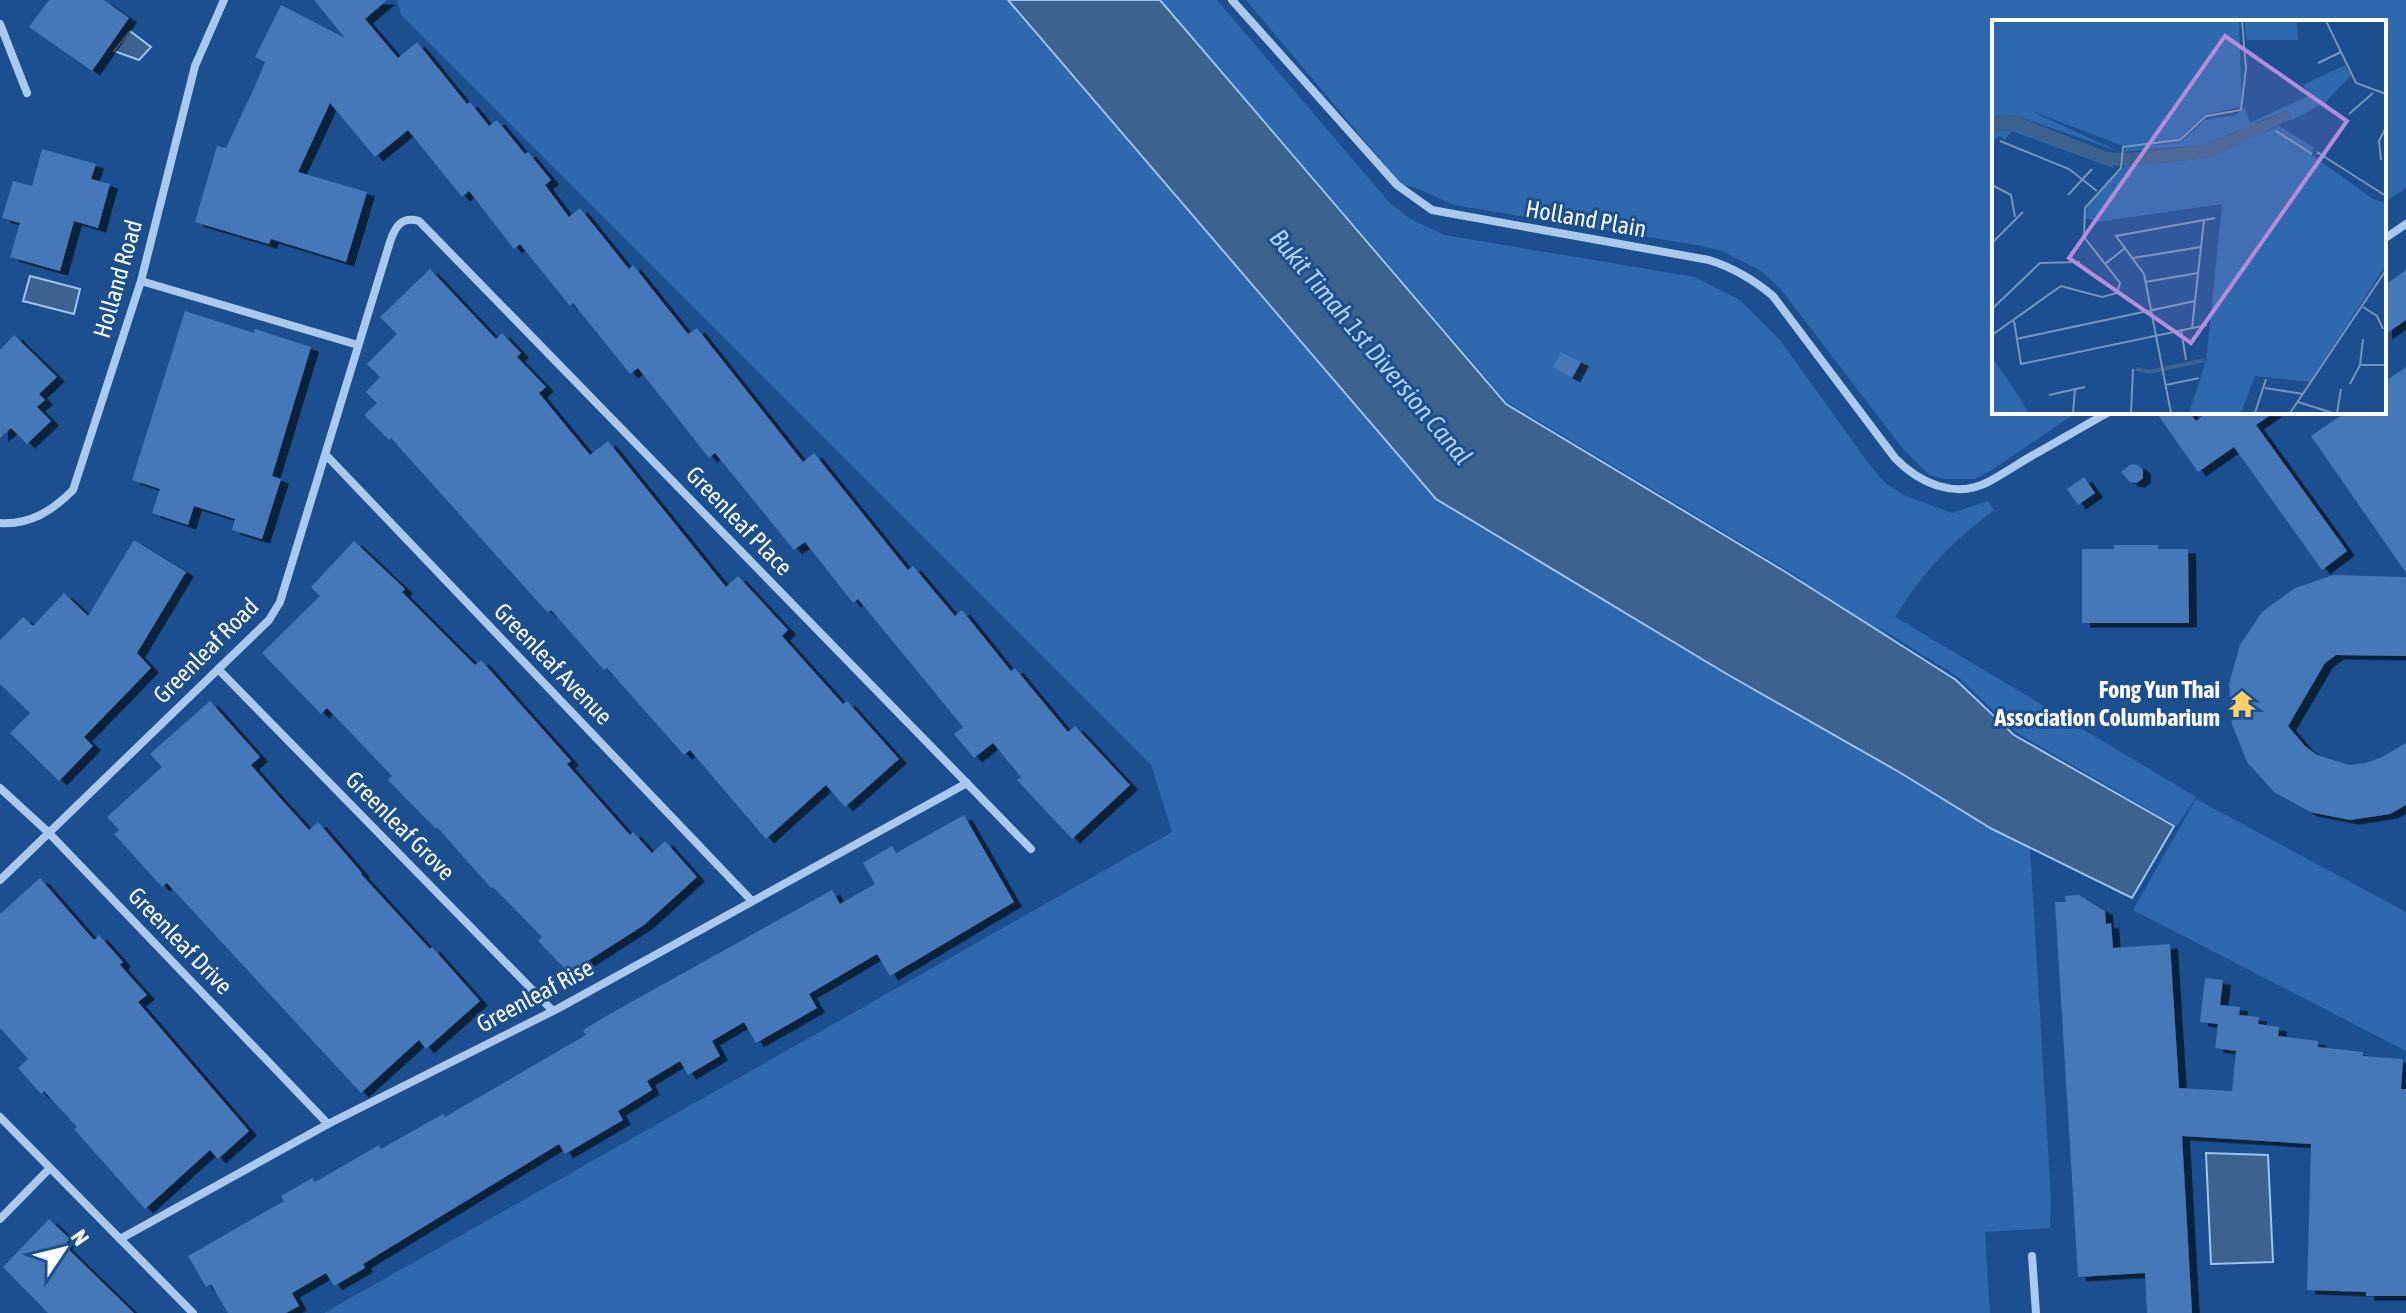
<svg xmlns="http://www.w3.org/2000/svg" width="2406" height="1313" font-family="'Asap Condensed',sans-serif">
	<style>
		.green { fill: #2e69ad }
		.water { fill: #3c6290; stroke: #9cc4f0; stroke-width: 2 }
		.building { fill: #4478b7; filter: url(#shadow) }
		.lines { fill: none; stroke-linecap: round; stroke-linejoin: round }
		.minor { stroke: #a9c9ee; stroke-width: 8 }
		.labels { text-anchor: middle; stroke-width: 6; stroke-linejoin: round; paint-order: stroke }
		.street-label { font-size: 24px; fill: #fff; stroke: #1b4f8f }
		.poi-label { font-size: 24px; font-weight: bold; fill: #fff; stroke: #1b4f8f; text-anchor: end }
		.water-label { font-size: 26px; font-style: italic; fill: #b5d3f5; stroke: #1b4f8f }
		.inset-river { fill: none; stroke: #3c6290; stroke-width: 4 }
		.inset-road { fill: none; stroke: #7695bc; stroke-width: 2 }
		.view { fill: #b68bdc; fill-opacity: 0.15; stroke: #b68bdc; stroke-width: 4 }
		.inset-edge { fill: none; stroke: #fff; stroke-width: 4 }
	</style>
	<defs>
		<filter id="shadow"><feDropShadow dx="8" dy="4.5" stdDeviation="0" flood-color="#0009"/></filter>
	</defs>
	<rect width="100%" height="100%" fill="#1b4f8f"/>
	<!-- green -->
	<g class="green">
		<path d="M397,0H1008L1436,499L1738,680L1797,578L1810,584L1507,402L1161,0H1217L1389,202L1409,218L1444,235L1695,277L1740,300L1780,340L1869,464L1885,483L1904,495L1952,513L1988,501L1994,510C1949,544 1925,570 1895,617L2196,797L2177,826L2017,733L1958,677L1875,625L1940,675L1887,765L1992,829L2030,847L2051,1200L2050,1228L1985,1232L1990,1313H324L1172,832L1151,765L401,15Z"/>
		<polygon points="1246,0 2406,0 2406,188 2384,203 2384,22 1994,22 1994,412 2077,412 1992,470 1975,479 1944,479 1929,475 1903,449 1780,288 1761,271 1722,251 1702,246 1454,205 1414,187 1402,185"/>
		<polygon points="2196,799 2406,912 2406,1051 2133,910"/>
	</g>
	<!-- water -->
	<g class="water">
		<polygon points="1008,0 1160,0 1506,404 1784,571 1956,680 2014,735 2174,826 2132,898 1992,829 1899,772 1725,673 1436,499"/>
		<polygon points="130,31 151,47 139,60 114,51"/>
		<polygon points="30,276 80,289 74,314 23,301"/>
		<polygon points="2206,1153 2268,1155 2273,1262 2211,1264"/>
	</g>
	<!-- building -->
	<g class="building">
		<polygon points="49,0 104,0 129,18 92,71 29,27"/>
		<polygon points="314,0 387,0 365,19 398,58 417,42 467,104 470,102 489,126 497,120 525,154 528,152 551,180 545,185 569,217 580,208 629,269 633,265 688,334 697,328 803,462 814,453 908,570 913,566 955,616 962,610 1011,671 1015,668 1068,732 1075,726 1130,785 1072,839 1017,780 1021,777 993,743 974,758 954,734 963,727 858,599 853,603 805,542 794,550 715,453 709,458 638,368 630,374 573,303 570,306 520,244 514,249 469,191 462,197 408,130 375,157 330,103 298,172 367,192 346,262 271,239 269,244 195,222 217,146 226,148 255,86 265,62 255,57 281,5 345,38"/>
		<polygon points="42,149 96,164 91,179 110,184 98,228 74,221 60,271 10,257 20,223 2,218 13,181 32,186"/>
		<polygon points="430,269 496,339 502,333 521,353 517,357 546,387 539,393 590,455 608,441 726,587 738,576 788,630 782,636 843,704 847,701 899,759 845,807 826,785 766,839 690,750 684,755 607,668 604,670 551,610 548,613 391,438 389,440 364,415 377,403 366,392 380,377 367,364 397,334 380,317"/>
		<polygon points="2406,270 2406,320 2384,335 2384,286"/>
		<polygon points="185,311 254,333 255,329 311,347 272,476 281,479 262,539 232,530 235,519 194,506 188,525 152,513 160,489 132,480"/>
		<polygon points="14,335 57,377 39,394 45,400 37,407 51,421 27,444 11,428 0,438 0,350"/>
		<polygon points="1561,352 1581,362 1572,378 1553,367"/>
		<polygon points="2406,367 2406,573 2311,436 2346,412 2384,412 2384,382"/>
		<polygon points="2156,412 2189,412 2196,421 2209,412 2275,412 2256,425 2347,551 2322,570 2234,447 2198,472"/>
		<polygon points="2131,464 2138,465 2143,470 2143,478 2137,483 2130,482 2121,472"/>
		<polygon points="2084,477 2095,493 2078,505 2067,489"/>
		<polygon points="134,540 186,572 137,653 151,668 84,737 93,746 59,781 10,733 30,713 0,684 0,640 23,617 33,626 64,593 88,616"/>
		<polygon points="354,541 405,589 402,592 475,665 481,660 571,761 567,764 630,835 633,832 652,853 665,841 697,877 644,925 569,973 538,941 542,937 493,887 491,888 437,827 436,829 388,780 392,776 327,708 321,714 262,653 320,596 311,587"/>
		<polygon points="2114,545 2158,545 2158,549 2188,549 2189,623 2082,623 2082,549 2114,549"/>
		<polygon points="2333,575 2406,577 2406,656 2336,655 2325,663 2288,726 2305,746 2317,755 2349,765 2366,763 2382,757 2406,743 2406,805 2390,814 2350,820 2310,812 2274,792 2247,762 2232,724 2229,684 2240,645 2262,612 2295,588"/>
		<polygon points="210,701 260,757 251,765 281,799 309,830 318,822 362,873 361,874 430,949 432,947 480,1001 426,1049 419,1040 361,1093 167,883 162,887 114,834 119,830 107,817 162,767 150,754"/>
		<polygon points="964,815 1014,902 890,976 877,954 809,994 817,1008 756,1043 744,1022 712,1041 720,1056 688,1075 680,1061 647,1081 652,1090 618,1111 623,1120 565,1154 559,1144 363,1264 365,1268 334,1286 326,1273 292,1293 299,1306 286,1313 228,1313 211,1284 206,1287 188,1256 284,1201 281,1196 312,1178 315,1182 379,1145 381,1149 443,1114 445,1117 586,1035 583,1030 608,1015 832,890 840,904 875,884 863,863 892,846 896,853"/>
		<polygon points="40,878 94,940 99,935 123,962 120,965 147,995 138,1002 249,1131 218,1159 210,1150 145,1209 74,1129 77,1127 44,1091 41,1094 18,1068 28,1059 0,1028 0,914"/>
		<polygon points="2079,895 2105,911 2106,924 2111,923 2113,948 2170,944 2179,1088 2232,1091 2236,1051 2215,1048 2218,1024 2200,1022 2205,978 2223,980 2220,1005 2240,1007 2239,1015 2259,1017 2258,1024 2279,1027 2278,1036 2318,1041 2318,1047 2363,1052 2363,1056 2403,1059 2401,1089 2406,1089 2406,1296 2366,1296 2366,1292 2307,1290 2311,1144 2182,1136 2192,1313 2147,1313 2145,1273 2078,1277 2055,902 2066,902 2065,896"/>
		<polygon points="49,1219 70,1239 64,1245 134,1313 48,1313 3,1267"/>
	</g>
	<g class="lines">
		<!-- minor -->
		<g class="minor">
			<path d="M1232,0L1397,185L1432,210L1709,260C1734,268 1753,279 1773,296L1895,458C1919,483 1956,500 1990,481C2003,474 2015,466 2028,458C2055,443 2082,427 2109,412"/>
			<polyline points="0,24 27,93"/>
			<polyline points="2384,239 2406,224"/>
			<polyline points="141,281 358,345"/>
			<polyline points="326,455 751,900"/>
			<path d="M0,523C30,525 52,511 73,490L141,281L195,66L224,0"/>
			<polyline points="218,669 553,1011"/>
			<polyline points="0,788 48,832 328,1124"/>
			<path d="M0,880L269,620L280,602L390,242C395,227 401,216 419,221L1031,849"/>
			<polyline points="0,1117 193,1313"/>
			<polyline points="0,1219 50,1168"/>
			<polyline points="120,1239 328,1124 559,1008 967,783"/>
			<polyline points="2032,1256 2036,1313"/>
		</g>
	</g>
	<!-- icons -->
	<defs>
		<g id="temple-bare" transform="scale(2.16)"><path d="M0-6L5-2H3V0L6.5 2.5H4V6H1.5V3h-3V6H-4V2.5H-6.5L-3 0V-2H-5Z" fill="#ffd166" stroke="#1b4f8f" stroke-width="2.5" paint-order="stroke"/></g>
	</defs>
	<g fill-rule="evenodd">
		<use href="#temple-bare" x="2242" y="704"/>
	</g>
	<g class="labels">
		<!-- street labels -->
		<g class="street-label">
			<text transform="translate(1586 219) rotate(10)" y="8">Holland Plain</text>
			<text transform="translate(118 279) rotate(-74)" y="8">Holland Road</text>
			<text transform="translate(739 521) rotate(46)" y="8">Greenleaf Place</text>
			<text transform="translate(206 651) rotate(-45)" y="8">Greenleaf Road</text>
			<text transform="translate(553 664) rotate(46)" y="8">Greenleaf Avenue</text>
			<text transform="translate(400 826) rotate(45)" y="8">Greenleaf Grove</text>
			<text transform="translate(180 941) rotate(46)" y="8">Greenleaf Drive</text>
			<text transform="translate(535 996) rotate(-28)" y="8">Greenleaf Rise</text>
		</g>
		<!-- poi labels -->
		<g class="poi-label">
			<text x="2220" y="698">Fong Yun Thai<tspan x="2220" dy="28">Association Columbarium</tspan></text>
		</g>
		<!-- water labels -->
		<g class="water-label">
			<text transform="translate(1371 347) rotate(50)" y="9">Bukit Timah 1st Diversion Canal</text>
		</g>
	</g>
	<!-- overview -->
	<g transform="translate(1992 20)">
		<rect width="394" height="394" fill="#1b4f8f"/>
		<path d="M0,1H247L250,87L214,94L185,121L131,126L37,90L128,132L22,95L0,97ZM252,1H305L306,20H255ZM353,45L359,55L334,82L300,100L295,91L265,102L270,113L287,106L321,127L320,135L381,179L394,183V245L318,362L263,356L249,393H197L214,341L230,184L105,202L93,198L97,183L133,146L217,138L253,121L247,110L212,125L131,132L134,128L189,122L213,100L244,95L253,87L258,103L318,75L311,65ZM26,110L121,146V148L20,111L13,120L8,116L0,121V111ZM0,337L28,378L36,393H0Z" fill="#2e69ad"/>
		<path d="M295,91L299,99L217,138L133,146L114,145L26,110L0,111V98L22,95L115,132L137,133L212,125Z" fill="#3c6290"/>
		<path class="inset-river" d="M144,349L157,352L213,340"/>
		<path class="inset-road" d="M334,1L364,63L394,74M326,43L349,32M357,94L381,73M284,111L320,134M8,121L77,149L105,171M325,132L394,176M389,140L387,121L394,107M0,165L19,175L23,197M76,175L100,149M0,223L31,192M141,238L209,227M113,244L133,228M153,262L206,253M371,287L385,296L391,309M0,289L48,243L88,242M22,301L29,344L215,305M200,308L212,200M189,309L194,340M0,315L69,266L110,277L125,273L128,263L92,217L93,188L129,148L131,127L188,120L214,96L249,90L254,48L250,1M24,319L203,281M368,345H394M358,364L368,345L371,319M174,365L207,358M273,368L311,374M57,375L93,367M306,382L341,393M81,393L83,369M139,393L141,349M179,393L152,254L124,216L223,198M263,393L274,359M298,393L394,250M345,393L349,369"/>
		<path class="view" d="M233,16L355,101L199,323L77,238Z"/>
		<rect width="394" height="394" class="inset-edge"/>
	</g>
	<!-- north arrow -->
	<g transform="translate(64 1249) rotate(55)" stroke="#1b4f8f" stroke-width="6" paint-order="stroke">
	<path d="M0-6L14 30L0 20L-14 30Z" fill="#ffffff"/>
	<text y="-12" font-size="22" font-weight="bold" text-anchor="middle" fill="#ffffff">N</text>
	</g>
</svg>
